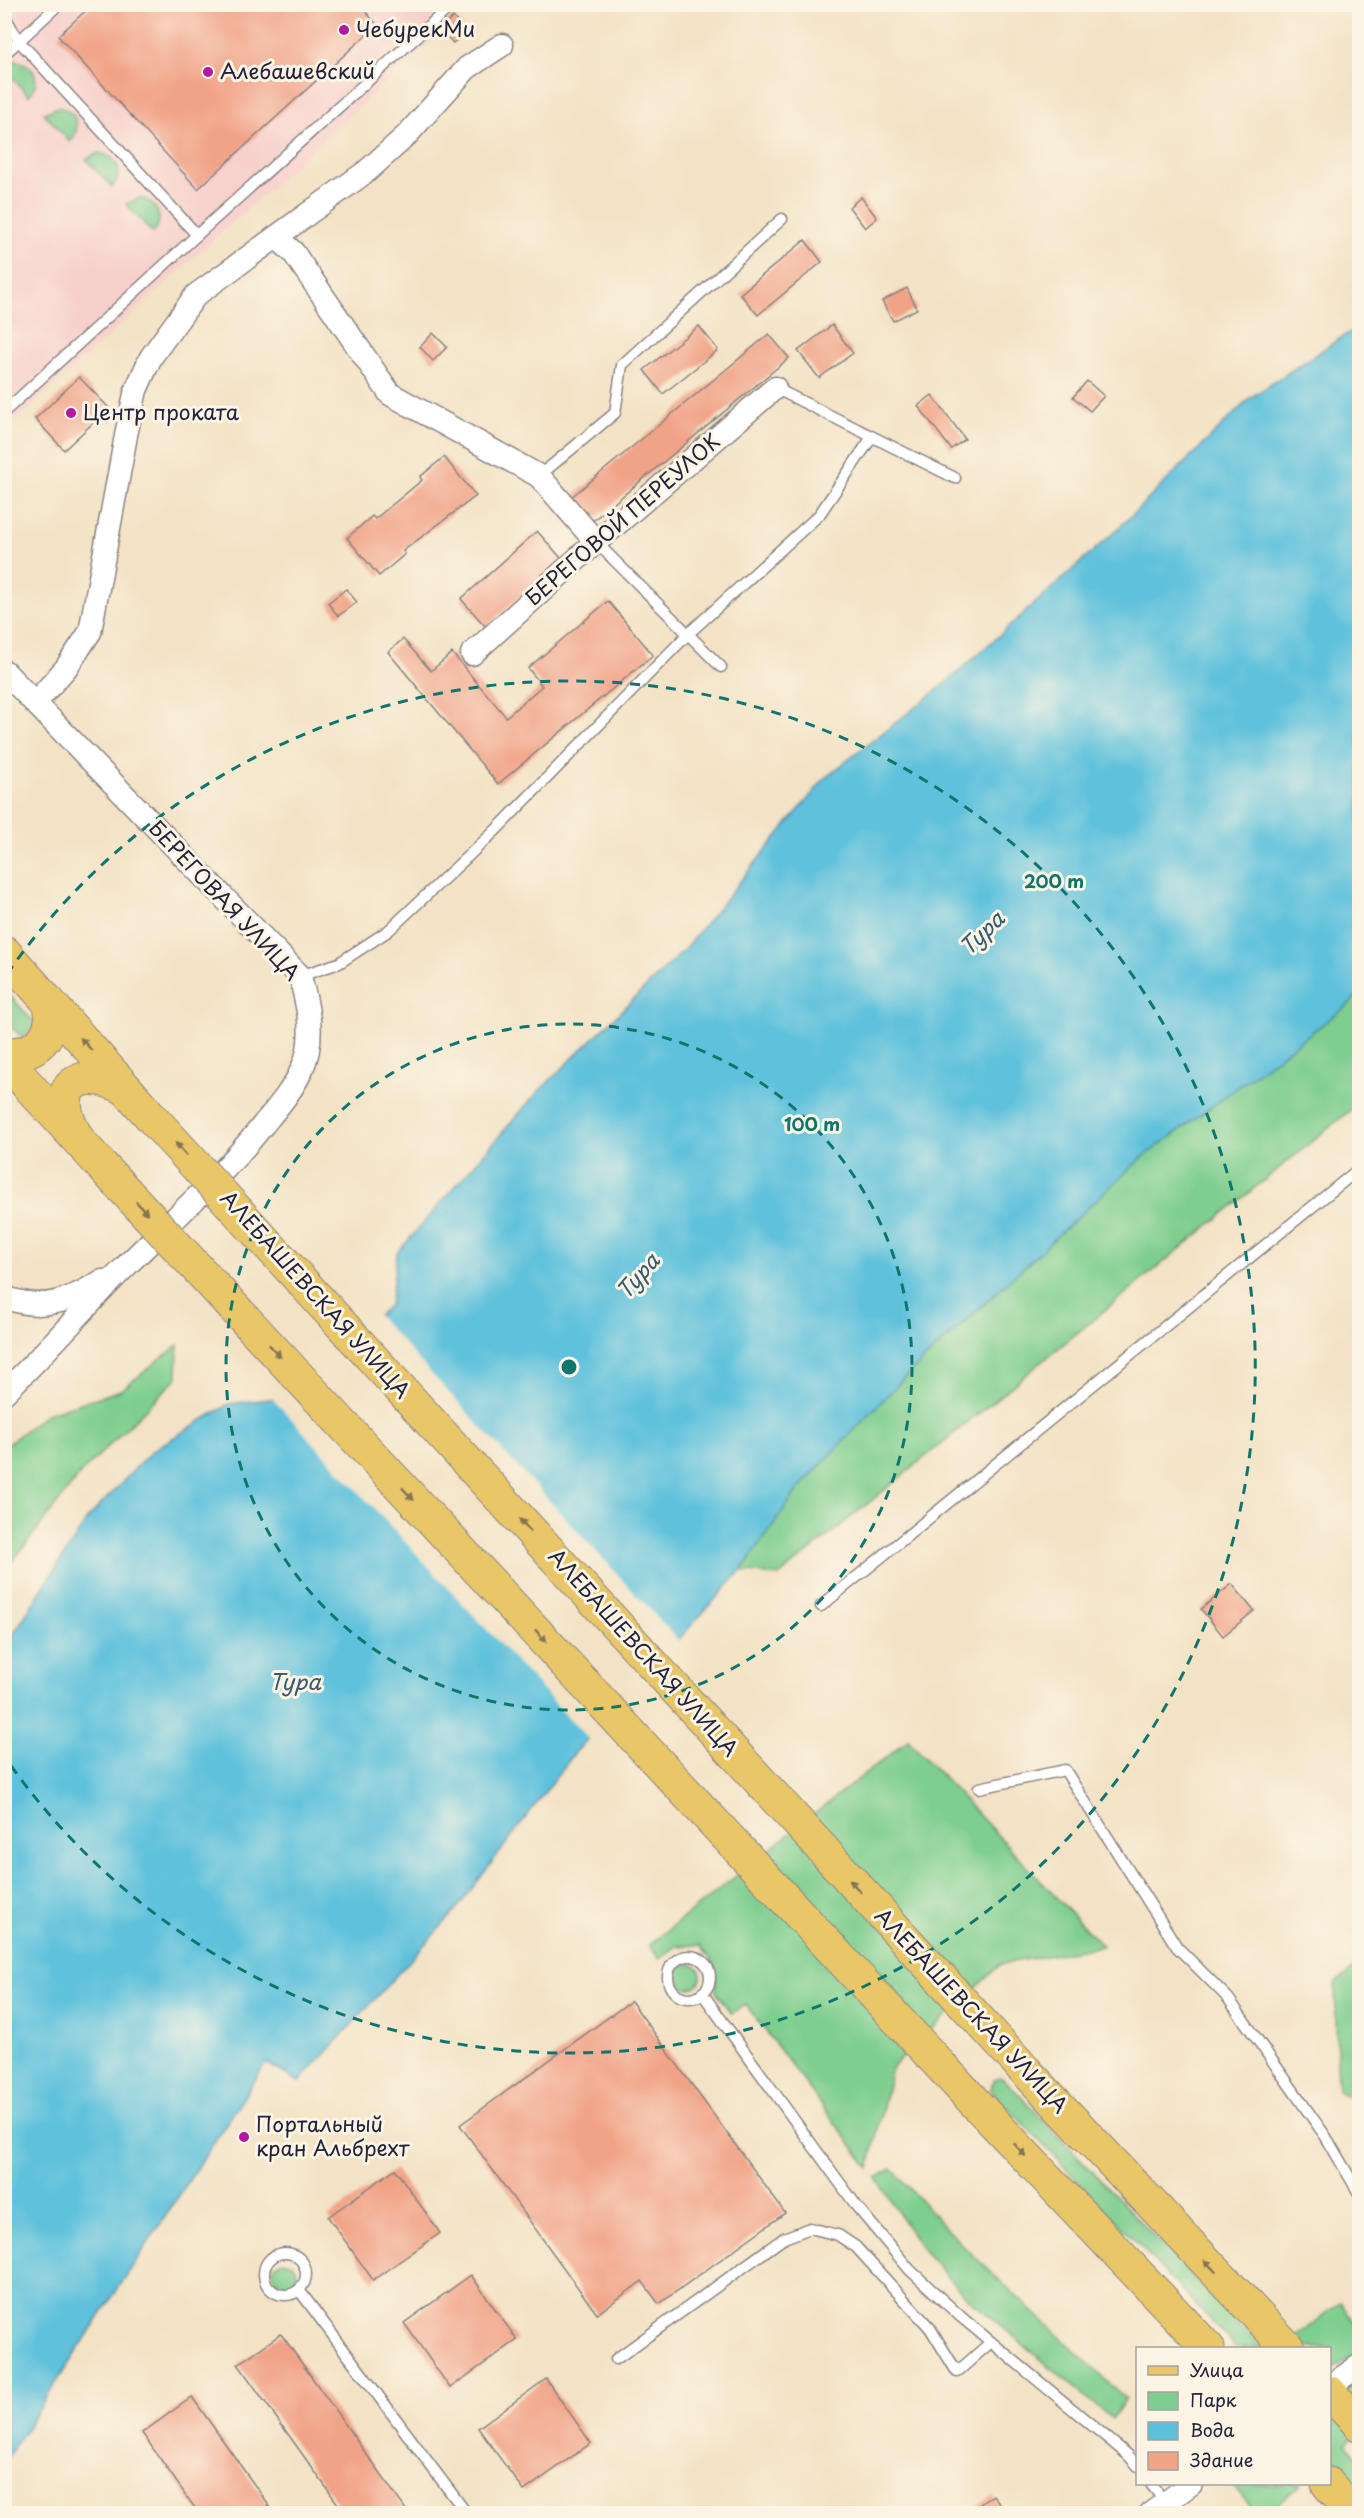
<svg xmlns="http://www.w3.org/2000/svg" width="1364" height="2518" font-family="'Playpen Sans',sans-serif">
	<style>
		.built { fill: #f7d0cc }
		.green { fill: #7ece8f; stroke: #507865; stroke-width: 1.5 }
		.water { fill: #5ec1dc; stroke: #40728c; stroke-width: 1.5 }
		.pier { fill: #f3e2c5 }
		.building { fill: #f1a387 }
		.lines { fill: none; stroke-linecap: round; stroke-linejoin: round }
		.lane-casing { stroke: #8a8280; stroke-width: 13 }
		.street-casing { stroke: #8a8280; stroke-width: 25 }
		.primary-casing { stroke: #8a8280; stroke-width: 35 }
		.lane { stroke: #fff; stroke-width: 10 }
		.street { stroke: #fff; stroke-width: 22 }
		.primary { stroke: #e9c769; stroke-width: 33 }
		.primary-bridge-casing { stroke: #8a8280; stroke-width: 35; stroke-linecap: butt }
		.primary-bridge { stroke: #e9c769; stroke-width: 33 }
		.oneway { fill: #867452 }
		.ring { fill: none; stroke: #0f766e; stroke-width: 3; stroke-dasharray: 10 8 }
		.poi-dot { fill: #b5179e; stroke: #fcf5e5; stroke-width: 2 }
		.labels { text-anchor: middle; stroke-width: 6; stroke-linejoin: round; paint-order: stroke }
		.poi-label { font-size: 21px; fill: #22223b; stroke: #fcf5e5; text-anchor: start }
		.street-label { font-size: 21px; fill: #22223b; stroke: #fcf5e5 }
		.water-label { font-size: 22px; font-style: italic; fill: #375a73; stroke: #fcf5e5 }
		.centre { fill: #0f766e; stroke: #fcf5e5; stroke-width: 3 }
		.ring-label { font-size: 18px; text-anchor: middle; font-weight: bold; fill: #0f766e; stroke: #fcf5e5; stroke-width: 6; stroke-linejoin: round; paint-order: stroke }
	</style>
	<rect width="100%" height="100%" fill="#fcf5e5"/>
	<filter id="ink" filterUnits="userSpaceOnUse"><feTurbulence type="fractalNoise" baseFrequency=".0167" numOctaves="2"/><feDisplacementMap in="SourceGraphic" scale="12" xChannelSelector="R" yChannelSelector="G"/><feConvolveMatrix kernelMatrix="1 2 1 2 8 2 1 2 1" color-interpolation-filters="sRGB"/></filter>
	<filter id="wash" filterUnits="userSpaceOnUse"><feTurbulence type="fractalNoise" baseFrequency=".008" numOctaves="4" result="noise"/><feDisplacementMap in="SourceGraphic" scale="24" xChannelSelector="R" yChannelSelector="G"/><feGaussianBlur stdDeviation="1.35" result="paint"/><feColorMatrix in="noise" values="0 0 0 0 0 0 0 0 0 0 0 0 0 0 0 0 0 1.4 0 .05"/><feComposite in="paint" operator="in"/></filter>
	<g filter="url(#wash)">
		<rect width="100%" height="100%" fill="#f3e2c5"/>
		<!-- built -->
		<polygon class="built" points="5,5 471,5 5,430"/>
		<!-- green -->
		<g class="green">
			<path d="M16,61C35,64 42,82 29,96L5,70L7,64Z"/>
			<path d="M58,107C76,110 83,127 70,142L44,113Z"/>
			<path d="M99,153C118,156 125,173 112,187L86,159Z"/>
			<path d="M140,198C158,202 165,219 153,233L126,204Z"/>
			<polygon points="4,989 33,1021 35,1026 22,1037 5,1021"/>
			<polygon points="1359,994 1359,1103 779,1576 741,1571 799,1488 901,1381 1138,1161 1347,1006"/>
			<polygon points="178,1345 177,1378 81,1473 5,1571 5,1446 46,1414 121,1390"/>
			<polygon points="908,1740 1102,1946 1001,1964 892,2067 869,2168 746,2005 731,2013 716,1992 715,1965 700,1945 677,1946 659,1959 649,1945"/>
			<circle cx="689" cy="1976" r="12"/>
			<polygon points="1359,1964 1359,2102 1338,2091 1335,1984"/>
			<polygon points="999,2077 1004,2079 1261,2348 1237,2348 991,2090 993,2079"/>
			<polygon points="892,2169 961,2244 1126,2399 1112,2419 961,2292 922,2249 876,2178"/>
			<circle cx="285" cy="2273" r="12"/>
			<polygon points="1340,2302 1359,2328 1359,2351 1330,2371 1330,2348 1284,2348"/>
			<polygon points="1359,2378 1359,2433 1346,2444 1359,2459 1359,2487 1333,2457 1330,2459 1330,2400"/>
			<polygon points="1231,2484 1301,2484 1267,2514 1257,2513"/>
		</g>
		<!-- water -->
		<polygon class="water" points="1359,326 1359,994 1347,1006 1138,1161 901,1381 799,1488 741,1571 573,1755 456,1910 299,2082 266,2063 5,2461 5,1647 88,1518 153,1450 229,1404 285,1397 390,1305 397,1253 537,1093 683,951 825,778 946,683 1121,526 1250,398"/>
		<!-- pier -->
		<polygon class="pier" points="376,1314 680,1642 590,1741 270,1396 284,1394"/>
		<g id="blocks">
			<!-- building -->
			<g class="building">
				<polygon points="93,4 359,4 377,25 198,189 58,36"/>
				<polygon points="453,17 466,32 453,43 440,29"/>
				<polygon points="861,197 877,218 865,228 849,207"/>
				<polygon points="805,240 822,262 758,315 740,294"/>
				<polygon points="907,288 917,309 893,321 882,301"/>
				<polygon points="832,325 853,353 819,378 798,351"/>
				<polygon points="699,326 718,350 663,394 644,370"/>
				<polygon points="433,333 447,347 433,361 420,347"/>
				<polygon points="769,334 789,358 590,523 569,499"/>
				<polygon points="79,377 109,408 64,450 35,419"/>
				<polygon points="1087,381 1104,396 1090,411 1073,397"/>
				<polygon points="932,395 965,439 951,449 918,406"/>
				<polygon points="444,457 476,496 403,551 405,554 379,576 347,538 372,516 375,519 422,480 420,477"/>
				<polygon points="537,531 562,559 486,627 461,599"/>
				<polygon points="346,589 357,602 338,616 328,603"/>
				<polygon points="608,601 653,655 498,784 388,652 403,639 431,671 452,653 506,717 542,686 528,668"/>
				<polygon points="1232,1584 1254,1611 1223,1636 1201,1609"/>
				<polygon points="631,2001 785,2213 659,2304 642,2281 597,2314 460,2125"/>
				<polygon points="395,2169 440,2233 373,2280 328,2217"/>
				<polygon points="471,2275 517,2340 450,2388 404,2323"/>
				<polygon points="281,2334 409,2514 345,2514 238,2364"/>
				<polygon points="546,2379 591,2443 524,2491 478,2428"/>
				<polygon points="192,2397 275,2514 199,2514 142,2433"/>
				<polygon points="993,2495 1006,2514 966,2514"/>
			</g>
		</g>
	</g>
	<g filter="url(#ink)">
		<use href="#blocks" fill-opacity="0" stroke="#8a8280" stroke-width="1.5"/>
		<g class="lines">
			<!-- lane casing -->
			<g class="lane-casing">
				<g id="lane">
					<polyline points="4,15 19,41 59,4"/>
					<polyline points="4,54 19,41 197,235 4,412"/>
					<polyline points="197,235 453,4"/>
					<polyline points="775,388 955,478"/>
					<polyline points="539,476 615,413 622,365 782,219"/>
					<polyline points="596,542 721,667"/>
					<polyline points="300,976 339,963 388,931 496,830 688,634 819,515 872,437"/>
					<polyline points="821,1606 1360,1168"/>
					<polyline points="979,1788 1065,1770 1177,1947 1228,1998 1326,2137 1360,2195"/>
					<circle cx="689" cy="1977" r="21"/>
					<polyline points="702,1993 858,2208 910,2270 961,2317 1128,2455 1138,2466"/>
					<circle cx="285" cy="2274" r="21"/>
					<polyline points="299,2290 467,2514"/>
					<polyline points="616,2359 784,2238 810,2228 838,2235 856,2247 930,2328 957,2372 991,2342"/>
					<polyline points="1151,2484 1165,2502"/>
				</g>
			</g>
			<!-- street casing -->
			<g class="street-casing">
				<g id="street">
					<polyline points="277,238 293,252 390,394 539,476 596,542"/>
					<polyline points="472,654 596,542 775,388"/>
					<path d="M4,671L300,976C308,1007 316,1038 302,1069C293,1090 277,1108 263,1125C221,1178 171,1221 124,1268C83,1309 46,1353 4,1393"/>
					<polyline points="35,703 66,668 90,632 127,430 136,390 151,357 196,295 367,171 406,136 467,68 502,45"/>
					<path d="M4,1297C43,1312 69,1301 102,1281"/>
					<polyline points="1330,2386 1360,2365"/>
					<polyline points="1150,2514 1191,2484"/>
				</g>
			</g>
			<!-- primary casing -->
			<g class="primary-casing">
				<g id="primary">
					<polyline points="4,952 153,1119"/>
					<path d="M4,1053C35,1058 59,1033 49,1002"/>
					<polyline points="4,1059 102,1166"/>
					<path d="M76,1136C48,1087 78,1064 125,1088"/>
					<polyline points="1023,2068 1288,2348"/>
					<polyline points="980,2108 1208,2348"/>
					<polyline points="1330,2393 1360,2425"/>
					<polyline points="1328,2484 1354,2514"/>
				</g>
			</g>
			<!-- lane -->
			<use href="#lane" class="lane"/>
			<!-- street -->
			<use href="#street" class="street"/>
			<!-- primary -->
			<use href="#primary" class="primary"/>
			<!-- primary-bridge casing -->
			<g class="primary-bridge-casing">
				<g id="primary-bridge">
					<polyline points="153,1119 1023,2068"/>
					<polyline points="102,1166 980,2108"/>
				</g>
			</g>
			<!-- primary-bridge -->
			<use href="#primary-bridge" class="primary-bridge"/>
		</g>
		<!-- one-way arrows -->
		<defs><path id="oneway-solid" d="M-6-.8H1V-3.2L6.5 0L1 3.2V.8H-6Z" transform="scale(1.5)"/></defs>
		<g class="oneway">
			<use href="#oneway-solid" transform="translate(86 1044) rotate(-132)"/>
			<use href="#oneway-solid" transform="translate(181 1149) rotate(-132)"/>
			<use href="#oneway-solid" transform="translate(142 1208) rotate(47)"/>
			<use href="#oneway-solid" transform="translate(275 1351) rotate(47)"/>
			<use href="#oneway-solid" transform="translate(408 1494) rotate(47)"/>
			<use href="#oneway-solid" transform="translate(525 1525) rotate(-132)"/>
			<use href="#oneway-solid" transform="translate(541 1636) rotate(47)"/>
			<use href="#oneway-solid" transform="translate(855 1886) rotate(-132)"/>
			<use href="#oneway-solid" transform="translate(1020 2150) rotate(47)"/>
			<use href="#oneway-solid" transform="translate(1210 2266) rotate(-134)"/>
		</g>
	</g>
	<!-- distance rings -->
	<g class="ring">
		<circle cx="569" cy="1367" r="343"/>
		<path d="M7 974A686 686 0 1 1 7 1760"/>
	</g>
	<!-- markers -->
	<g class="poi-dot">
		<circle cx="344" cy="30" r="6"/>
		<circle cx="208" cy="72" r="6"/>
		<circle cx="71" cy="413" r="6"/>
		<circle cx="244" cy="2137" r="6"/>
	</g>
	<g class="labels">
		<!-- poi labels -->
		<g class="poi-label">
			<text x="356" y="37">ЧебурекМи</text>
			<text x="220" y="79">Алебашевский</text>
			<text x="83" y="420">Центр проката</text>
			<text x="256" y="2132">Портальный<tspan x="256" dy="24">кран Альбрехт</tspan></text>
		</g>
		<!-- street labels -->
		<g class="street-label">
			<text transform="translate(623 520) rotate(-41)" y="7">БЕРЕГОВОЙ ПЕРЕУЛОК</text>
			<text transform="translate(224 901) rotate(47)" y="7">БЕРЕГОВАЯ УЛИЦА</text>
			<text transform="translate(315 1295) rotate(48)" y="7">АЛЕБАШЕВСКАЯ УЛИЦА</text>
			<text transform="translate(643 1653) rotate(48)" y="7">АЛЕБАШЕВСКАЯ УЛИЦА</text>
			<text transform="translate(971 2011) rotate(47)" y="7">АЛЕБАШЕВСКАЯ УЛИЦА</text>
		</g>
		<!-- water labels -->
		<g class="water-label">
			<text transform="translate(982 933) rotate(-44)" y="8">Тура</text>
			<text transform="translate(638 1276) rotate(-49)" y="8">Тура</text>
			<text x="295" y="1690">Тура</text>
		</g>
	</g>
	<circle cx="569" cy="1367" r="9" class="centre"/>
	<g class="ring-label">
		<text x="1054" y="888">200 m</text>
		<text x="812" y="1131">100 m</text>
	</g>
	<!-- margin -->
	<rect width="1364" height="2518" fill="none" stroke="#fcf5e5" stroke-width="24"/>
	<!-- legend -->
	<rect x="1136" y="2347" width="195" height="138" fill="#fcf5e5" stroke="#a5a1a1" stroke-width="1.5"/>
	<rect x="1148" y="2366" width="30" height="9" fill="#e9c769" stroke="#a5a1a1" stroke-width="1.5"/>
	<text x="1190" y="2377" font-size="18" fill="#22223b">Улица</text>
	<rect x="1148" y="2392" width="30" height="18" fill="#7ece8f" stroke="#a5a1a1" stroke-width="1.5"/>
	<text x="1190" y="2407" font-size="18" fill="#22223b">Парк</text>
	<rect x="1148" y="2422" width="30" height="18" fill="#5ec1dc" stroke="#a5a1a1" stroke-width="1.5"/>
	<text x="1190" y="2437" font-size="18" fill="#22223b">Вода</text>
	<rect x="1148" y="2452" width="30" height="18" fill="#f1a387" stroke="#a5a1a1" stroke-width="1.5"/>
	<text x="1190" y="2467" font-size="18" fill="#22223b">Здание</text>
</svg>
